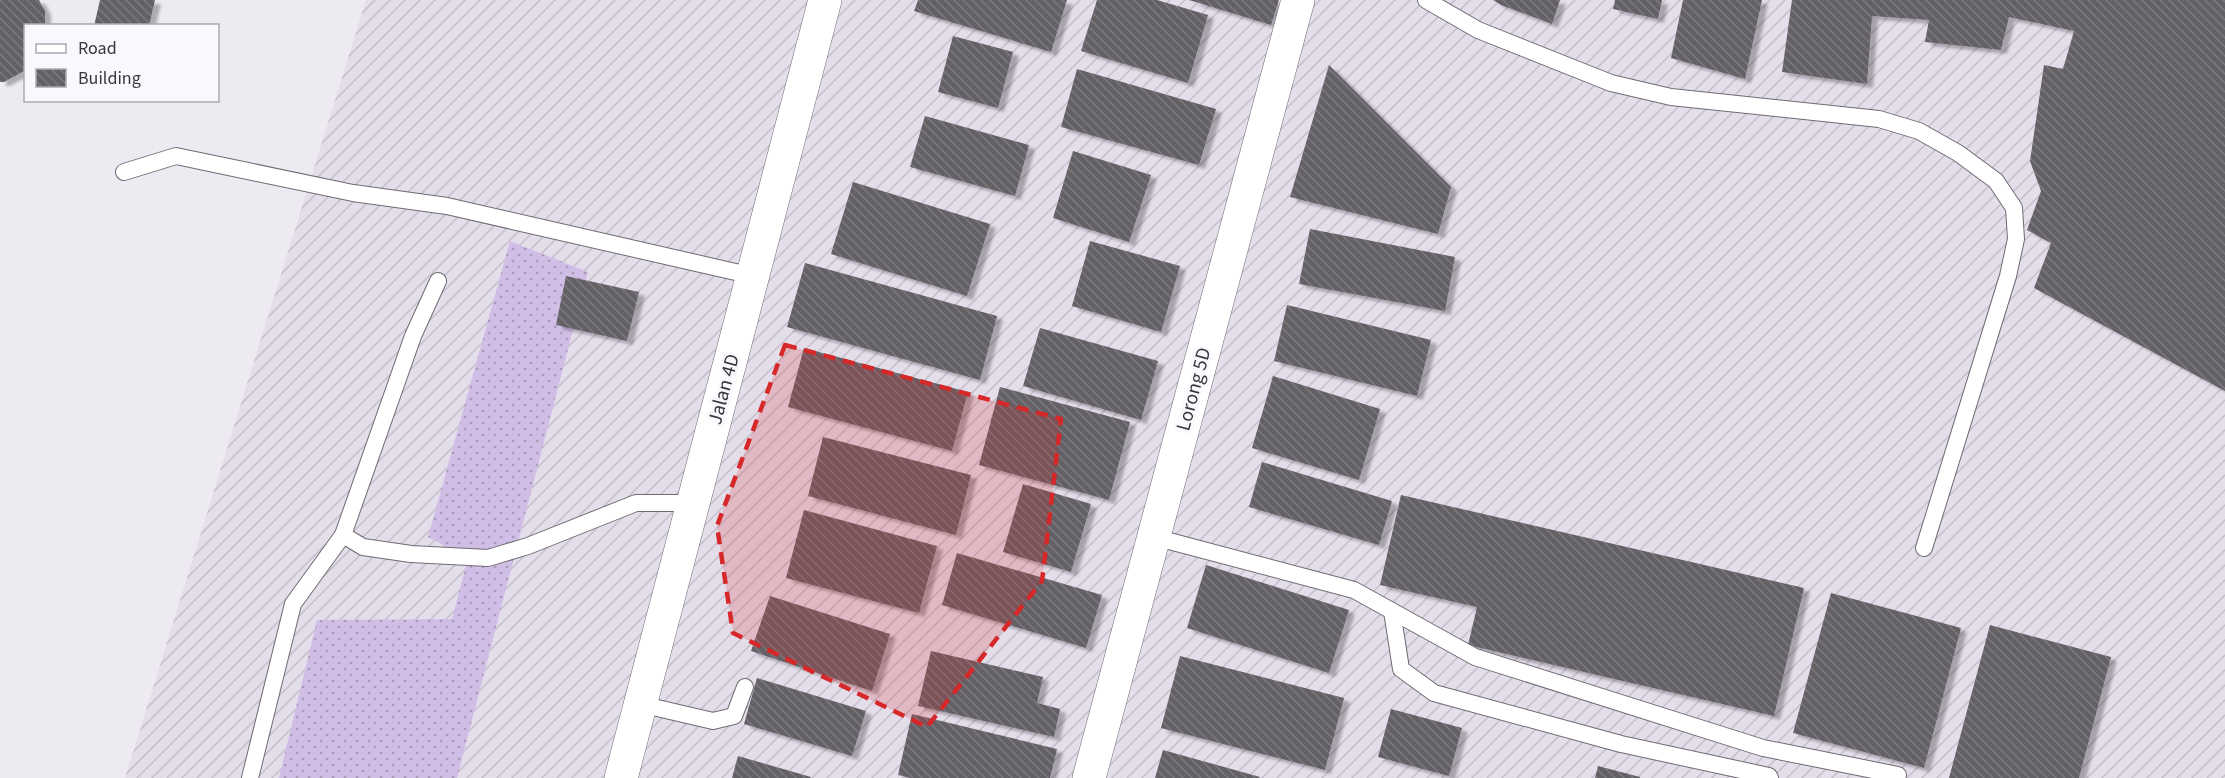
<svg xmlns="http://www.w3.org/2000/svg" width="2225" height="778" font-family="'Source Sans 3',sans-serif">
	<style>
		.industrial { fill: url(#industrial-furrows) }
		.grass { fill: url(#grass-dots) }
		.building { fill: url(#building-back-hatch); filter: url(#shadow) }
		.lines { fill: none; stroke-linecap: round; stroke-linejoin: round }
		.lane-casing { stroke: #6e6b72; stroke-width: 18 }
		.street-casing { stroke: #6e6b72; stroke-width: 34 }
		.lane { stroke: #fff; stroke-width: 16 }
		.street { stroke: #fff; stroke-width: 33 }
		.marked { fill: #d62828; fill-opacity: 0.2; stroke: #d62828; stroke-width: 4.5; stroke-dasharray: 12 8; stroke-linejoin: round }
		.labels { text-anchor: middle; stroke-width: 6; stroke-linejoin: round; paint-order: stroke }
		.street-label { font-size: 20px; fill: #38373a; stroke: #faf7fe }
	</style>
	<defs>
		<pattern id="industrial-furrows" width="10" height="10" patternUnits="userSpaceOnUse" patternTransform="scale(1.5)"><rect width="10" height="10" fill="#e4deeb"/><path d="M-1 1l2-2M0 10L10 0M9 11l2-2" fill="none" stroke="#c4bfca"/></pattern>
		<pattern id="grass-dots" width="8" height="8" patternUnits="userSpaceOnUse" patternTransform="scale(1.5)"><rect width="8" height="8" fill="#d1bee6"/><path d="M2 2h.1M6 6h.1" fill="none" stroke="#ab9bbb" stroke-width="1.8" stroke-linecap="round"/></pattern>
		<pattern id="building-back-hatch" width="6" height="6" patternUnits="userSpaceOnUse" patternTransform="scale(1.5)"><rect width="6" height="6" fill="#636066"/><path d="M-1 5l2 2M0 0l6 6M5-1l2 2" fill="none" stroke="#7b797e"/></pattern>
		<filter id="shadow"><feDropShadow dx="6" dy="4" stdDeviation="1.5" flood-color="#0004"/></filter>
	</defs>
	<rect width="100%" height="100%" fill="#edeaf1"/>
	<!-- industrial -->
	<polygon class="industrial" points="366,0 2225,0 2225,778 125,778"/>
	<!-- grass -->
	<polygon class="grass" points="510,241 588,272 457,778 279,778 317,620 452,619 468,558 428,537"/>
	<!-- building -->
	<g class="building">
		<polygon points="0,0 39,0 45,11 45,26 26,26 26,70 4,82 0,82"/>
		<polygon points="100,0 155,0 149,26 94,26"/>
		<polygon points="918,0 1067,0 1051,52 914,11"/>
		<polygon points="1097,0 1157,0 1208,15 1188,83 1081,51"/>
		<polygon points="1189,0 1279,0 1271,25"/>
		<polygon points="1493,0 1560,0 1552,24 1501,5"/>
		<polygon points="1615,0 1662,0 1658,19 1613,9"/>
		<polygon points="1683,0 1762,0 1745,79 1671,58"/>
		<polygon points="1792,0 2225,0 2225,391 2034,288 2051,243 2027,230 2041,191 2030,161 2044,65 2063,69 2074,31 2009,17 2001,50 1925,42 1929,20 1872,16 1867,84 1782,72"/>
		<polygon points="953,36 1013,52 998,108 938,92"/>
		<polygon points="1329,65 1451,187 1438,234 1290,197"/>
		<polygon points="1077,69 1216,109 1199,165 1061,127"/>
		<polygon points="925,116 1029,145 1015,196 910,167"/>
		<polygon points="1073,151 1151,175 1129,242 1053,218"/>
		<polygon points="853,182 990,224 967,296 831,254"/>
		<polygon points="1310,229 1455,257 1445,311 1299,284"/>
		<polygon points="1090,241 1180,266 1161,332 1072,306"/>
		<polygon points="805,263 997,316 980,380 787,327"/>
		<polygon points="566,276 639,292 627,341 556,325"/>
		<polygon points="1287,305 1431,340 1417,396 1274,361"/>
		<polygon points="1040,328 1158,361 1141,420 1023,386"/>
		<polygon points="804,348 968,392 952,451 788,407"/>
		<polygon points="1273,376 1380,409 1359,480 1252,448"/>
		<polygon points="1000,387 1130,422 1109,500 979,465"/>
		<polygon points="823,437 971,475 956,535 808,496"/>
		<polygon points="1262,462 1392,501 1379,545 1249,507"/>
		<polygon points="1023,484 1091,504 1071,572 1003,552"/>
		<polygon points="1401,495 1804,588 1774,716 1468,645 1477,607 1380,585"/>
		<polygon points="804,510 937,546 919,613 786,578"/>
		<polygon points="957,553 1102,595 1086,648 942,605"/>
		<polygon points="1206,565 1349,610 1329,673 1187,628"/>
		<polygon points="1831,593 1961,628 1924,768 1793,733"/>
		<polygon points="770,596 890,634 872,691 751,651"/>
		<polygon points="1990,625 2111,657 2079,778 1949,778"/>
		<polygon points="931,651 1043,677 1037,703 1060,709 1054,737 918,706"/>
		<polygon points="1180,656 1344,698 1325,770 1161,728"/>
		<polygon points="757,678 866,711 852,756 744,724"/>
		<polygon points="1391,709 1462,728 1449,776 1378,757"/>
		<polygon points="912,714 1057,749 1050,778 911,778 898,775"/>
		<polygon points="1163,750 1260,777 1259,778 1155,778"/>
		<polygon points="738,756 811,777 810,778 732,778"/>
		<polygon points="1598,766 1640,777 1640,778 1595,778"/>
	</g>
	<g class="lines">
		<!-- lane casing -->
		<g class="lane-casing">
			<g id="lane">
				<polyline points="1426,0 1478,30 1611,83 1671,97 1879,119 1919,131 1958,153 1996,181 2014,208 2016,239 2008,276 1924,548"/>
				<polyline points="124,172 176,156 353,193 447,206 753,276"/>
				<polyline points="343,535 363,547 411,554 488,558 528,546 636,503 693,503"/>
				<polyline points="1154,537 1354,590 1475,657 1763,748 1898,775"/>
				<polyline points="1392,611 1401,669 1434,693 1621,744 1769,776 1770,778"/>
				<polyline points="640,704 713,721 734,716 745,687"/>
				<polyline points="250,778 293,604 343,535 413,336 438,281"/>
			</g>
		</g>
		<!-- street casing -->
		<g class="street-casing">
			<g id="street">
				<polyline points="621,778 825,0"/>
				<polyline points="1089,778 1298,0"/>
			</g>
		</g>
		<!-- lane -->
		<use href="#lane" class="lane"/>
		<!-- street -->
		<use href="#street" class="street"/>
	</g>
	<!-- marked area -->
	<path class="marked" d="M785,345L1061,419L1042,581L927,727L733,633L717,526Z"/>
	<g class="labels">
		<!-- street labels -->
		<g class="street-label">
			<text transform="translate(723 389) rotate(-75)" y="7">Jalan 4D</text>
			<text transform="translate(1193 389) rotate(-75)" y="7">Lorong 5D</text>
		</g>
	</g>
	<!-- legend -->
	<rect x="24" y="24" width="195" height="78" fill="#faf7fe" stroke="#acaab0" stroke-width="1.5"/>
	<rect x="36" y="44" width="30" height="9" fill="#ffffff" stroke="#acaab0" stroke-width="1.5"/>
	<text x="78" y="54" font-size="18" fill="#38373a">Road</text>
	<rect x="36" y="69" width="30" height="18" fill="url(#building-back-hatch)" stroke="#acaab0" stroke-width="1.5"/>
	<text x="78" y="84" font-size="18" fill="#38373a">Building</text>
</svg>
